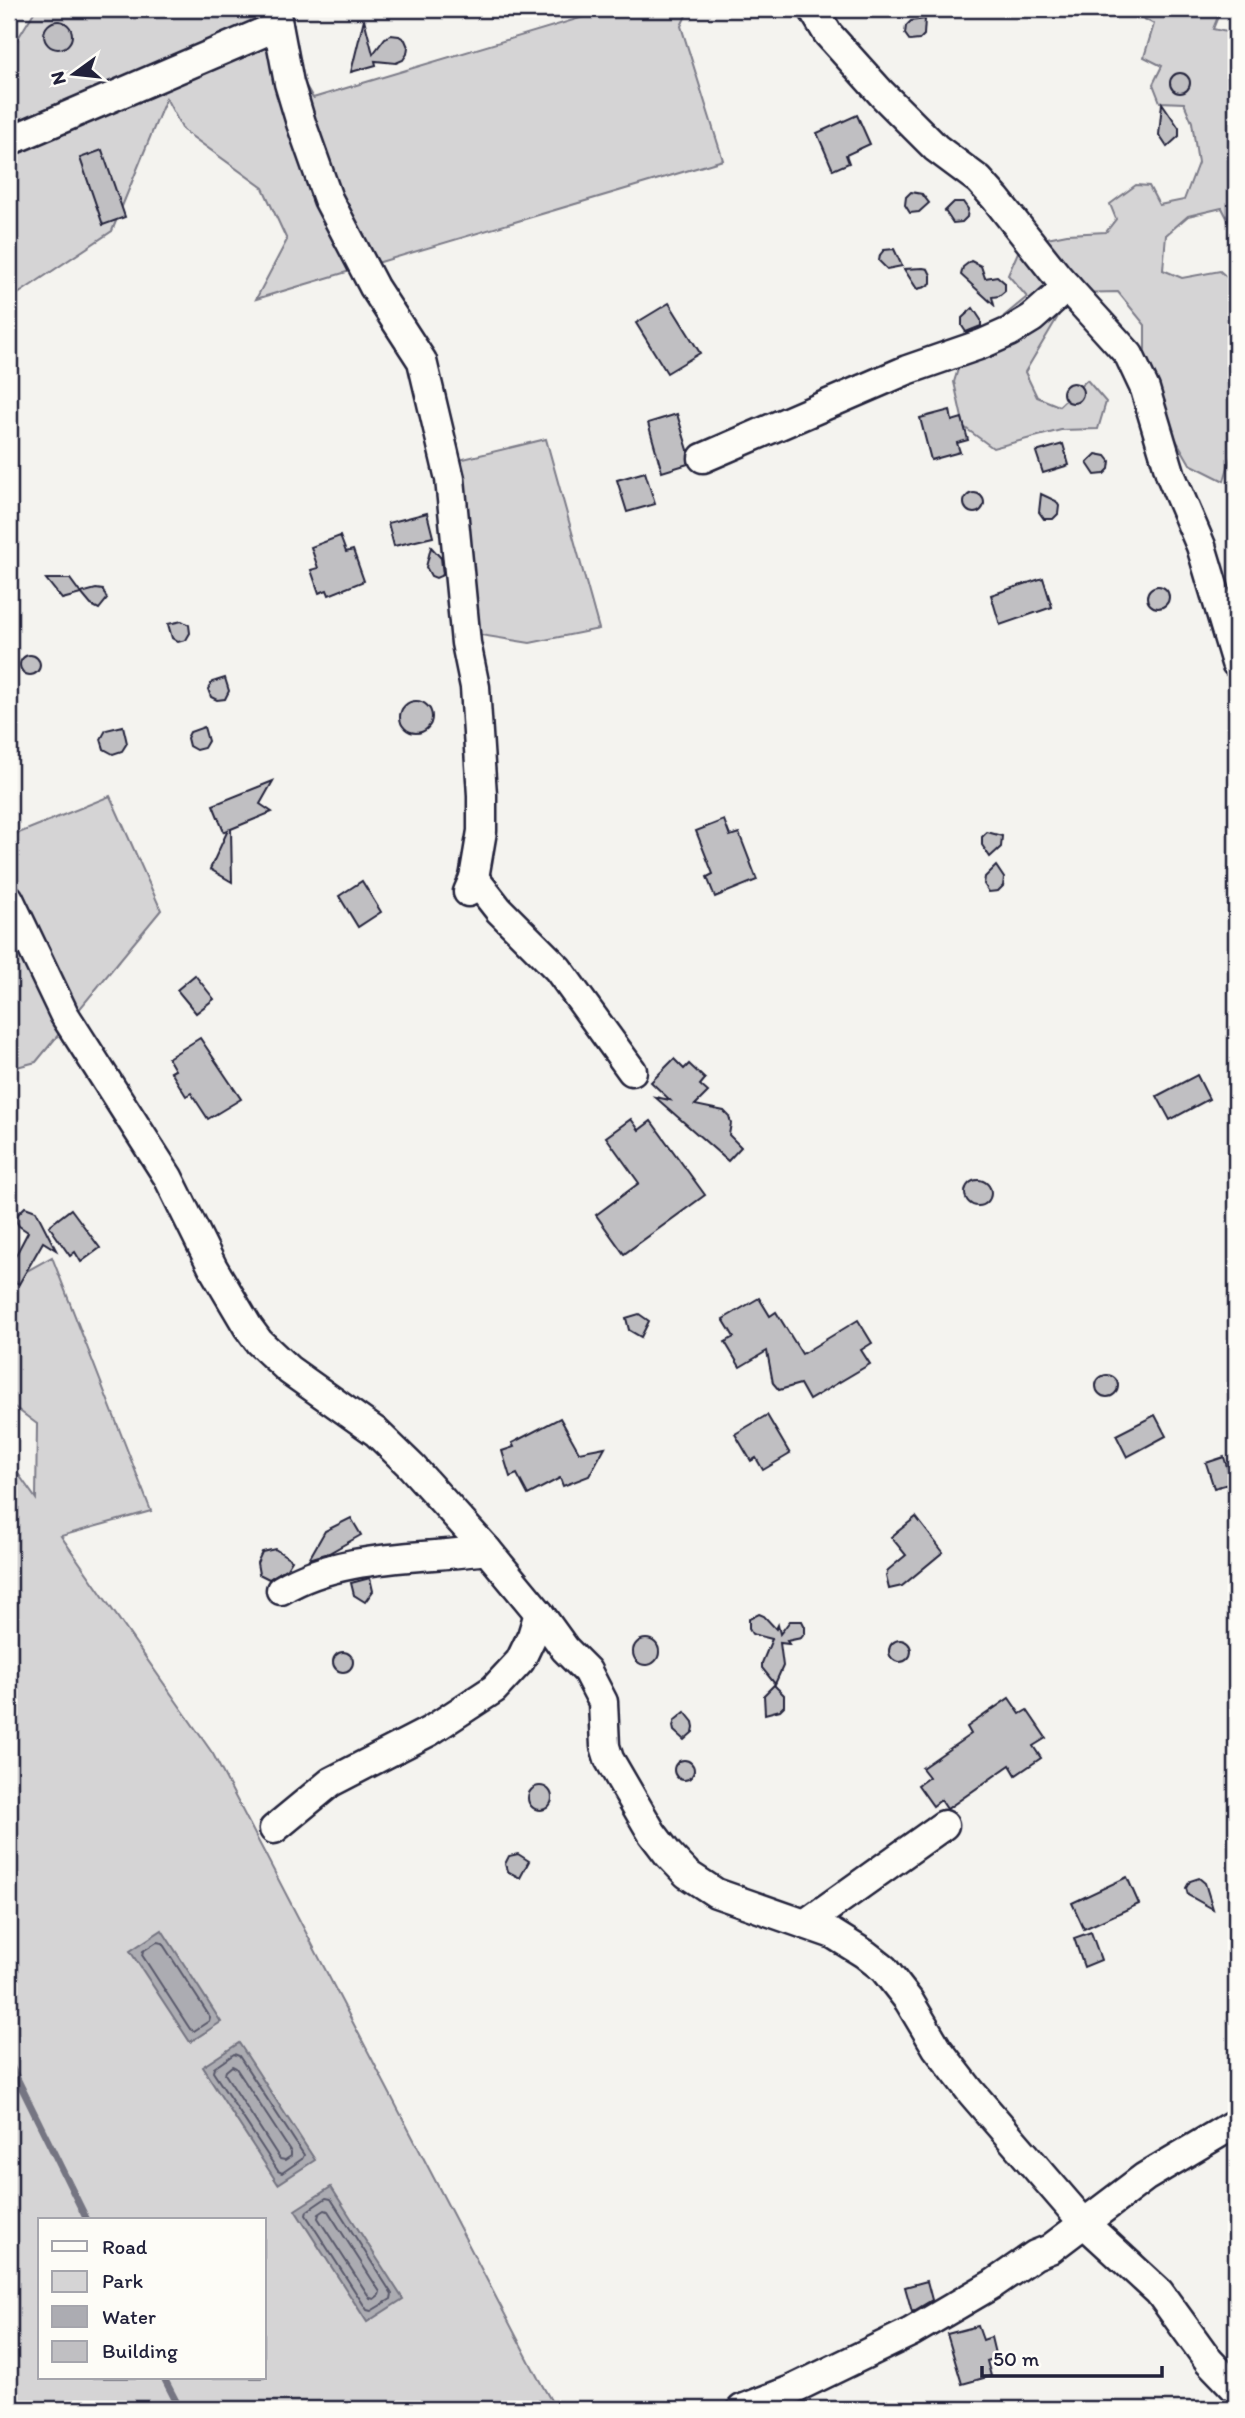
<svg xmlns="http://www.w3.org/2000/svg" width="1245" height="2418" font-family="Itim,sans-serif">
	<style>
		.green { fill: #d5d4d5; stroke: #7c7b88; stroke-width: 2; fill-rule: evenodd }
		.water { fill: #acacb2; stroke: #757582; stroke-width: 2 }
		.lines { fill: none; stroke-linecap: round; stroke-linejoin: round }
		.shore { stroke: #59596b; stroke-width: 2 }
		.stream { stroke: #757582; stroke-width: 7 }
		.building { fill: #c0bfc2; stroke: #22223b; stroke-width: 2 }
		.minor-casing { stroke: #22223b; stroke-width: 33 }
		.minor { stroke: #fdfcf7; stroke-width: 28 }
	</style>
	<rect width="100%" height="100%" fill="#f4f3ef"/>
	<filter id="ink" filterUnits="userSpaceOnUse"><feTurbulence type="fractalNoise" baseFrequency=".0143" numOctaves="2"/><feDisplacementMap in="SourceGraphic" scale="14" xChannelSelector="R" yChannelSelector="G"/><feConvolveMatrix kernelMatrix="1 2 1 2 8 2 1 2 1" color-interpolation-filters="sRGB"/></filter>
	<g filter="url(#ink)">
		<!-- green -->
		<g class="green">
			<polygon points="36,9 261,9 313,98 610,9 689,9 681,26 723,160 256,299 287,240 263,188 183,130 166,98 112,231 9,300 9,53"/>
			<polygon points="1125,9 1221,9 1213,29 1236,34 1236,235 1222,208 1188,216 1166,235 1163,270 1182,278 1220,271 1230,280 1236,280 1236,450 1233,450 1224,481 1190,464 1157,407 1145,377 1145,325 1118,292 1072,293 1025,372 1037,397 1059,406 1087,380 1106,402 1098,429 1061,430 993,448 964,427 954,382 962,356 994,347 1004,316 1027,297 1008,275 1022,243 1067,234 1106,232 1116,219 1110,204 1136,185 1149,186 1159,205 1184,200 1198,163 1192,122 1184,103 1160,102 1153,84 1162,66 1144,57 1154,24"/>
			<polygon points="546,439 599,629 530,643 474,634 455,461"/>
			<polygon points="110,796 161,910 36,1062 9,1069 9,827 14,835"/>
			<path d="M52,1257L151,1511L61,1536L213,1754L538,2378L556,2409H9V1461L36,1499L37,1424L9,1403V1281ZM40,2220H264V2378H40Z"/>
		</g>
		<!-- water -->
		<g class="water">
			<polygon points="162,1930 221,2022 190,2042 130,1951"/>
			<polygon points="239,2043 315,2160 278,2184 202,2067"/>
			<polygon points="331,2187 403,2299 367,2322 295,2210"/>
		</g>
		<g class="lines">
			<!-- shore -->
			<g class="shore">
				<polygon points="157,1942 162,1943 210,2017 209,2021 194,2031 190,2029 142,1955 143,1951"/>
				<polygon points="234,2054 239,2056 304,2155 302,2159 282,2173 278,2171 213,2072 214,2068"/>
				<polygon points="232,2066 236,2068 291,2152 291,2156 285,2160 280,2159 225,2074 226,2071"/>
				<polygon points="326,2198 331,2199 392,2294 391,2299 371,2311 367,2310 306,2215 307,2211"/>
				<polygon points="325,2210 328,2211 380,2292 379,2295 374,2299 370,2298 318,2218 319,2214"/>
			</g>
			<!-- stream -->
			<g class="stream">
				<polyline points="9,2062 87,2220"/>
				<polyline points="164,2378 180,2409"/>
			</g>
		</g>
		<!-- building -->
		<g class="building">
			<polygon points="364,19 373,54 385,38 391,35 399,36 405,40 408,47 407,54 403,60 396,63 375,61 376,65 351,72"/>
			<polygon points="925,19 924,35 919,40 910,41 905,34 906,26 911,21"/>
			<circle cx="58" cy="35" r="14"/>
			<circle cx="1180" cy="83" r="10"/>
			<polygon points="1162,103 1179,128 1179,136 1167,147 1159,135"/>
			<polygon points="857,115 870,144 846,155 849,163 833,170 817,133"/>
			<polygon points="102,150 125,217 103,225 80,158"/>
			<polygon points="911,192 922,194 929,203 919,212 910,213 905,205 906,197"/>
			<polygon points="954,202 963,202 968,209 967,217 962,222 953,223 945,211"/>
			<polygon points="894,249 902,266 887,269 879,261 880,255 884,250"/>
			<polygon points="971,261 981,266 985,278 997,276 1005,283 1005,291 999,296 992,297 994,305 961,275 963,267"/>
			<polygon points="923,268 928,269 931,275 931,283 925,287 917,289 904,269"/>
			<polygon points="669,303 700,353 667,373 636,323"/>
			<polygon points="973,308 981,320 981,326 966,332 962,326 962,318"/>
			<circle cx="1073" cy="393" r="10"/>
			<polygon points="950,410 952,421 962,418 968,440 957,443 960,452 931,460 920,418"/>
			<polygon points="677,414 688,450 688,464 662,472 648,423"/>
			<polygon points="1063,444 1069,465 1043,473 1036,452"/>
			<polygon points="1096,454 1106,456 1110,461 1109,469 1104,474 1095,475 1087,463"/>
			<polygon points="645,472 655,504 627,512 617,480"/>
			<circle cx="974" cy="503" r="10"/>
			<polygon points="1041,494 1056,501 1059,506 1058,514 1053,519 1044,519 1039,512"/>
			<polygon points="427,513 433,537 394,546 388,523"/>
			<polygon points="340,536 346,552 353,550 364,581 329,595 327,590 319,593 311,570 318,568 311,547"/>
			<polygon points="431,547 441,558 443,575 436,578 431,576 426,567"/>
			<polygon points="1043,578 1052,607 1000,625 991,595"/>
			<polygon points="46,579 70,579 81,594 62,599"/>
			<circle cx="1158" cy="597" r="11"/>
			<polygon points="96,589 103,590 107,599 99,609 91,605 81,593"/>
			<polygon points="182,621 189,625 190,633 186,640 178,642 172,638 168,624"/>
			<circle cx="30" cy="665" r="10"/>
			<polygon points="225,678 229,691 225,699 217,700 211,697 208,689 212,682"/>
			<circle cx="416" cy="717" r="16"/>
			<polygon points="123,726 127,743 122,751 113,754 104,749 101,739 106,730"/>
			<polygon points="204,727 208,741 204,748 196,750 189,746 187,738 190,732"/>
			<polygon points="273,781 260,804 272,812 231,829 232,882 210,869 228,830 224,832 213,805"/>
			<polygon points="724,820 730,836 739,833 757,880 715,897 707,877 713,874 696,831"/>
			<polygon points="987,832 1002,836 1001,847 990,857 982,845 982,837"/>
			<polygon points="996,866 1004,878 1003,886 998,891 989,892 984,884 985,877"/>
			<polygon points="362,881 381,912 358,927 339,896"/>
			<polygon points="195,975 214,999 196,1013 177,990"/>
			<polygon points="200,1038 241,1099 208,1119 191,1093 186,1096 171,1072 175,1070 168,1058"/>
			<polygon points="674,1059 684,1069 689,1064 705,1079 700,1085 708,1092 695,1105 724,1111 729,1116 731,1123 729,1135 741,1147 728,1161 655,1097 670,1100 651,1082"/>
			<polygon points="1197,1075 1209,1099 1170,1120 1157,1096"/>
			<polygon points="631,1119 639,1130 651,1121 705,1195 624,1254 596,1215 639,1183 606,1137"/>
			<circle cx="978" cy="1193" r="13"/>
			<polygon points="25,1207 36,1211 56,1250 43,1242 19,1284 9,1279 9,1268 28,1232 19,1226 16,1221 17,1215"/>
			<polygon points="71,1209 100,1248 81,1262 75,1252 70,1256 49,1226"/>
			<polygon points="759,1298 770,1316 776,1312 802,1354 858,1320 872,1343 861,1350 870,1364 809,1400 800,1384 779,1390 773,1383 767,1351 740,1367 725,1342 734,1337 723,1319"/>
			<polygon points="639,1314 649,1321 641,1337 629,1330 626,1318"/>
			<circle cx="1107" cy="1386" r="11"/>
			<polygon points="767,1415 790,1454 763,1470 756,1458 751,1461 735,1434"/>
			<polygon points="1155,1415 1166,1436 1127,1457 1116,1435"/>
			<polygon points="560,1418 579,1452 605,1447 589,1476 563,1486 560,1478 528,1495 517,1474 510,1477 502,1451 514,1447 512,1443"/>
			<polygon points="1224,1457 1232,1483 1214,1488 1206,1463"/>
			<polygon points="916,1517 943,1552 902,1586 889,1589 886,1576 888,1570 906,1555 891,1537"/>
			<polygon points="351,1518 361,1535 329,1553 309,1559 325,1531"/>
			<polygon points="275,1549 292,1560 287,1568 269,1579 259,1574 257,1563 262,1552"/>
			<polygon points="370,1578 373,1591 365,1602 354,1595 351,1583"/>
			<polygon points="759,1614 764,1616 776,1629 778,1625 780,1634 790,1621 802,1621 805,1627 805,1633 801,1638 787,1641 789,1644 780,1643 783,1666 775,1684 762,1668 762,1663 772,1639 752,1634 749,1629 749,1619"/>
			<circle cx="646" cy="1652" r="13"/>
			<circle cx="900" cy="1651" r="11"/>
			<circle cx="343" cy="1662" r="10"/>
			<polygon points="774,1685 784,1695 784,1706 780,1710 765,1714 764,1695"/>
			<polygon points="1009,1698 1020,1714 1027,1710 1046,1738 1033,1746 1041,1758 1016,1775 1010,1765 947,1809 941,1800 933,1806 918,1785 929,1777 922,1768 971,1734 967,1727"/>
			<polygon points="685,1712 693,1722 694,1727 693,1732 684,1740 674,1731 673,1726 675,1720"/>
			<circle cx="684" cy="1770" r="10"/>
			<circle cx="540" cy="1798" r="12"/>
			<polygon points="518,1854 529,1861 520,1878 507,1871 505,1864 509,1856"/>
			<polygon points="1127,1877 1139,1904 1084,1929 1072,1903"/>
			<polygon points="1199,1878 1205,1883 1213,1909 1188,1895 1186,1888 1190,1881"/>
			<polygon points="1091,1932 1101,1960 1084,1967 1074,1938"/>
			<polygon points="927,2281 932,2300 912,2312 905,2287"/>
			<polygon points="978,2326 983,2340 991,2337 996,2358 987,2361 991,2376 962,2384 947,2334"/>
		</g>
		<g class="lines">
			<!-- minor casing -->
			<g class="minor-casing">
				<g id="minor">
					<polyline points="275,9 289,83 301,123 328,199 374,287 422,361 450,479 466,643 475,687 482,795 482,831 474,878 468,892"/>
					<polyline points="813,9 828,34 882,94 936,148 979,180 996,199 1058,277 1129,355 1145,389 1171,476 1201,546 1236,663"/>
					<polyline points="9,141 278,26"/>
					<polyline points="703,458 907,370 982,344 1009,332 1032,318 1067,287"/>
					<polyline points="474,878 499,910 558,969 632,1071"/>
					<polyline points="9,899 64,1014 168,1177 213,1268 248,1327 259,1342 289,1370 376,1432 412,1467 487,1550 539,1613 565,1649 587,1671 603,1702 605,1746 609,1759 652,1833 668,1854 687,1874 716,1893 833,1934 865,1954 884,1969 909,2001 937,2048 971,2092 1083,2222 1159,2292 1209,2361 1236,2389"/>
					<path d="M281,1590C340,1554 420,1559 487,1550"/>
					<polyline points="274,1829 331,1782 430,1731 494,1689 520,1661 532,1636 539,1613"/>
					<polyline points="805,1924 944,1825"/>
					<polyline points="742,2409 789,2391 911,2332 993,2284 1035,2255 1050,2249 1145,2177 1236,2123"/>
				</g>
			</g>
			<!-- minor -->
			<use href="#minor" class="minor"/>
		</g>
	</g>
	<!-- margin -->
	<rect width="1245" height="2418" fill="none" stroke="#fdfcf7" stroke-width="35"/>
	<rect x="18" y="18" width="1210" height="2383" fill="none" stroke="#22223b" stroke-width="2.5" filter="url(#ink)"/>
	<!-- legend -->
	<rect x="38" y="2218" width="228" height="161" fill="#fdfcf7" stroke="#a5a5ac" stroke-width="2"/>
	<rect x="52" y="2241" width="35" height="10" fill="#fdfcf7" stroke="#a5a5ac" stroke-width="2"/>
	<text x="102" y="2254" font-size="21" fill="#22223b">Road</text>
	<rect x="52" y="2271" width="35" height="21" fill="#d5d4d5" stroke="#a5a5ac" stroke-width="2"/>
	<text x="102" y="2288" font-size="21" fill="#22223b">Park</text>
	<rect x="52" y="2306" width="35" height="21" fill="#acacb2" stroke="#a5a5ac" stroke-width="2"/>
	<text x="102" y="2324" font-size="21" fill="#22223b">Water</text>
	<rect x="52" y="2341" width="35" height="21" fill="#c0bfc2" stroke="#a5a5ac" stroke-width="2"/>
	<text x="102" y="2358" font-size="21" fill="#22223b">Building</text>
	<!-- north arrow -->
	<g transform="translate(74 74) rotate(255)" stroke="#fdfcf7" stroke-width="5" paint-order="stroke">
	<path d="M0-5L12 26L0 18L-12 26Z" fill="#22223b"/>
	<text y="-10" font-size="19" font-weight="bold" text-anchor="middle" fill="#22223b">N</text>
	</g>
	<!-- scale -->
	<path d="M982 2366v10h180v-10" fill="none" stroke="#22223b" stroke-width="3.5"/>
	<text x="993" y="2366" font-size="21" fill="#22223b" stroke="#fdfcf7" stroke-width="5" paint-order="stroke">50 m</text>
</svg>
